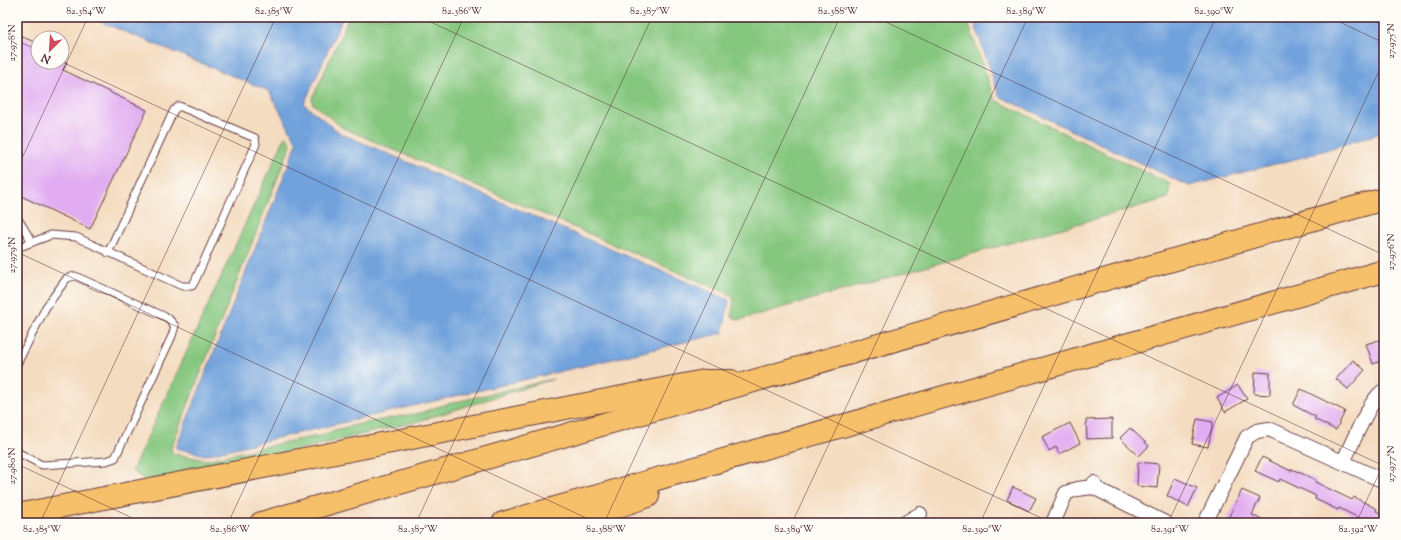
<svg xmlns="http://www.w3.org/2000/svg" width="1401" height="540" font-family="'Sorts Mill Goudy',serif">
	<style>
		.green { fill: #86c77f; stroke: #687355 }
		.water { fill: #71a2dc; stroke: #5e6084 }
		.building { fill: #e1acf1 }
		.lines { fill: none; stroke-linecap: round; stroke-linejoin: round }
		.lane-casing { stroke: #643b41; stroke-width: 9 }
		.street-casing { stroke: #643b41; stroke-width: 16 }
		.highway-casing { stroke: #643b41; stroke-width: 24 }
		.lane { stroke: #fff; stroke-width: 7 }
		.street { stroke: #fff; stroke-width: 14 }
		.highway { stroke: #f6c06b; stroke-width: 22 }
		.ticks { fill: none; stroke: #4a1f2b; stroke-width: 1; stroke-opacity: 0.45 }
		.neatline { fill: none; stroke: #4a1f2b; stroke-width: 1.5 }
		.ticks-label { font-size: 10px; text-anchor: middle; fill: #4a1f2b }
	</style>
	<rect width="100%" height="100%" fill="#fdfcf7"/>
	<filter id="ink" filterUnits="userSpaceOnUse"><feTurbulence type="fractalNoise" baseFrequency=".025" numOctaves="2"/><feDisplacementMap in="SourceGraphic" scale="8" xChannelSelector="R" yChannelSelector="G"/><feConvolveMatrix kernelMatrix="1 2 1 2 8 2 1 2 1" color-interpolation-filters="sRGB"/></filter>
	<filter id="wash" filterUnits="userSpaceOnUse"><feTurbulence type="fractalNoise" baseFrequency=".012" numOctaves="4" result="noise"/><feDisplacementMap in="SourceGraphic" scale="16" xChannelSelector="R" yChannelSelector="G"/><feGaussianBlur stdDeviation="0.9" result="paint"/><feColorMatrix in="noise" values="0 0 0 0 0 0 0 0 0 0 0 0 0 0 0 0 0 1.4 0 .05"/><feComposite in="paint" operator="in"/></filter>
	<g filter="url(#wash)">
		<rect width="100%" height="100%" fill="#f4dcc0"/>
		<!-- green -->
		<g class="green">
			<path d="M349,17H968V22L994,98L997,101L1170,184L1168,198L739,320L731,316C732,309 736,300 731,295L343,128L313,104L312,99Z"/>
			<polygon points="286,135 291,144 171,448 172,452 174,454 206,460 295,440 321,436 334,430 369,422 420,413 443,405 553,379 419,421 226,467 148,482 132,471"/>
		</g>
		<!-- water -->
		<g class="water">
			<polygon points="89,17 343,17 304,104 340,133 729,300 723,333 205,455 176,448 297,143 269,91"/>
			<polygon points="973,17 1384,17 1384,132 1303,157 1189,186 999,96 973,19"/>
		</g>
		<g id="blocks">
			<!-- building -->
			<g class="building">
				<polygon points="17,34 38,44 38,62 67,62 63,70 147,110 90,229 17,194"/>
				<polygon points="1382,339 1384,345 1384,360 1373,364 1366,344"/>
				<polygon points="1353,360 1365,370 1348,389 1336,379"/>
				<polygon points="1255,372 1270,373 1270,395 1254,394"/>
				<polygon points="1238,385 1247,399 1225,412 1217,398"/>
				<polygon points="1301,389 1345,411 1336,430 1314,419 1316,417 1293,405"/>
				<polygon points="1112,419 1112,438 1087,439 1086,420"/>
				<polygon points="1197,419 1213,422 1208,447 1192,444"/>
				<polygon points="1070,423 1080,443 1059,454 1056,447 1049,451 1042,437"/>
				<polygon points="1130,428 1149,446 1139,456 1120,438"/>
				<polygon points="1262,457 1291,471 1292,469 1316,480 1315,482 1352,500 1354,497 1377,509 1376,511 1384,515 1384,523 1369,523 1339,508 1338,510 1315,499 1316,496 1280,479 1279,482 1255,471"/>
				<polygon points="1138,462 1159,464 1157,488 1137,486"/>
				<polygon points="1175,478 1197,488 1188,507 1167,496"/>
				<polygon points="1013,487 1036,498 1029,511 1007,500"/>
				<polygon points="1242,490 1260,498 1252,515 1268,523 1226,523"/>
			</g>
		</g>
	</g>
	<g filter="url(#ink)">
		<use href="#blocks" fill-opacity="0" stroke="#643b41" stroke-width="1"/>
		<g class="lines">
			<!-- lane casing -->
			<g class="lane-casing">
				<g id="lane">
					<polyline points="17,217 32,242"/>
					<polyline points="17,248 51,235 76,237 182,286 192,286 195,281 256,144 255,138 179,106 174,110 108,253"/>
					<polyline points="17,364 46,307 67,278 75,276 168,318 175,326 172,336 115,458 106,461 42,465 17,452"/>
				</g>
			</g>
			<!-- street casing -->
			<g class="street-casing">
				<g id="street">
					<path d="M1343,462C1350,449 1372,394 1384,391"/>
					<polyline points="1094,483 1093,487 1165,523"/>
					<polyline points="905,523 920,514"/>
					<polyline points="1053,523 1066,493 1077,489 1093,487"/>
					<polyline points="1205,523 1247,437 1257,431 1269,429 1384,481"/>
				</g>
			</g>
			<!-- highway casing -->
			<g class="highway-casing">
				<g id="highway">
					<polyline points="17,515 704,381 731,381"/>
					<polyline points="261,523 1384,199"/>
					<polyline points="503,523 1384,271"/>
					<polyline points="570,523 648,496"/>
				</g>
			</g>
			<!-- lane -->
			<use href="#lane" class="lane"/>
			<!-- street -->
			<use href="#street" class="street"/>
			<!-- highway -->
			<use href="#highway" class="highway"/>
		</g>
	</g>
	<!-- ticks -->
	<path class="ticks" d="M420,17L1384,466M875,17L1384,255M1329,17L1384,43M17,41L38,50M62,62L1052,523M17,169L88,17M17,252L597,523M17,464L143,523M40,523L276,17M228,523L464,17M416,523L652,17M604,523L840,17M792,523L1028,17M980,523L1216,17M1168,523L1384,60M1356,523L1384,463"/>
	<!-- margin -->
	<rect width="1401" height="540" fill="none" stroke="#fdfcf7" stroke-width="44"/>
	<!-- north arrow -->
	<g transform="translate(50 50) rotate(205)"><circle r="19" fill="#fdfcf7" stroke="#b5a4a5"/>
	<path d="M0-3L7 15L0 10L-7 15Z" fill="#d1495b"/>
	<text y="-6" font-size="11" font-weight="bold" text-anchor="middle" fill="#4a1f2b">N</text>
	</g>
	<rect x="22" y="22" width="1357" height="496" class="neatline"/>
	<g class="ticks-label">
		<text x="86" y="14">82.384°W</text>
		<text x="274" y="14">82.385°W</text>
		<text x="462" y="14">82.386°W</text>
		<text x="650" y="14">82.387°W</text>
		<text x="838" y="14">82.388°W</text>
		<text x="1026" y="14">82.389°W</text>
		<text x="1214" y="14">82.390°W</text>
		<text transform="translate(1390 41) rotate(-90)" y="4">27.975°N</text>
		<text transform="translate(11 43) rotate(-90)" y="4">27.978°N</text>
		<text transform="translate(1390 252) rotate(-90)" y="4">27.976°N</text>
		<text transform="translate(11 255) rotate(-90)" y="4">27.979°N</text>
		<text transform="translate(1390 464) rotate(-90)" y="4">27.977°N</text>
		<text transform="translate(11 466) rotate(-90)" y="4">27.980°N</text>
		<text x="42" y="532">82.385°W</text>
		<text x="230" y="532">82.386°W</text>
		<text x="418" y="532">82.387°W</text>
		<text x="606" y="532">82.388°W</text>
		<text x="794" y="532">82.389°W</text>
		<text x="982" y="532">82.390°W</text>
		<text x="1170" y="532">82.391°W</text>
		<text x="1358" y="532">82.392°W</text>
	</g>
</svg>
